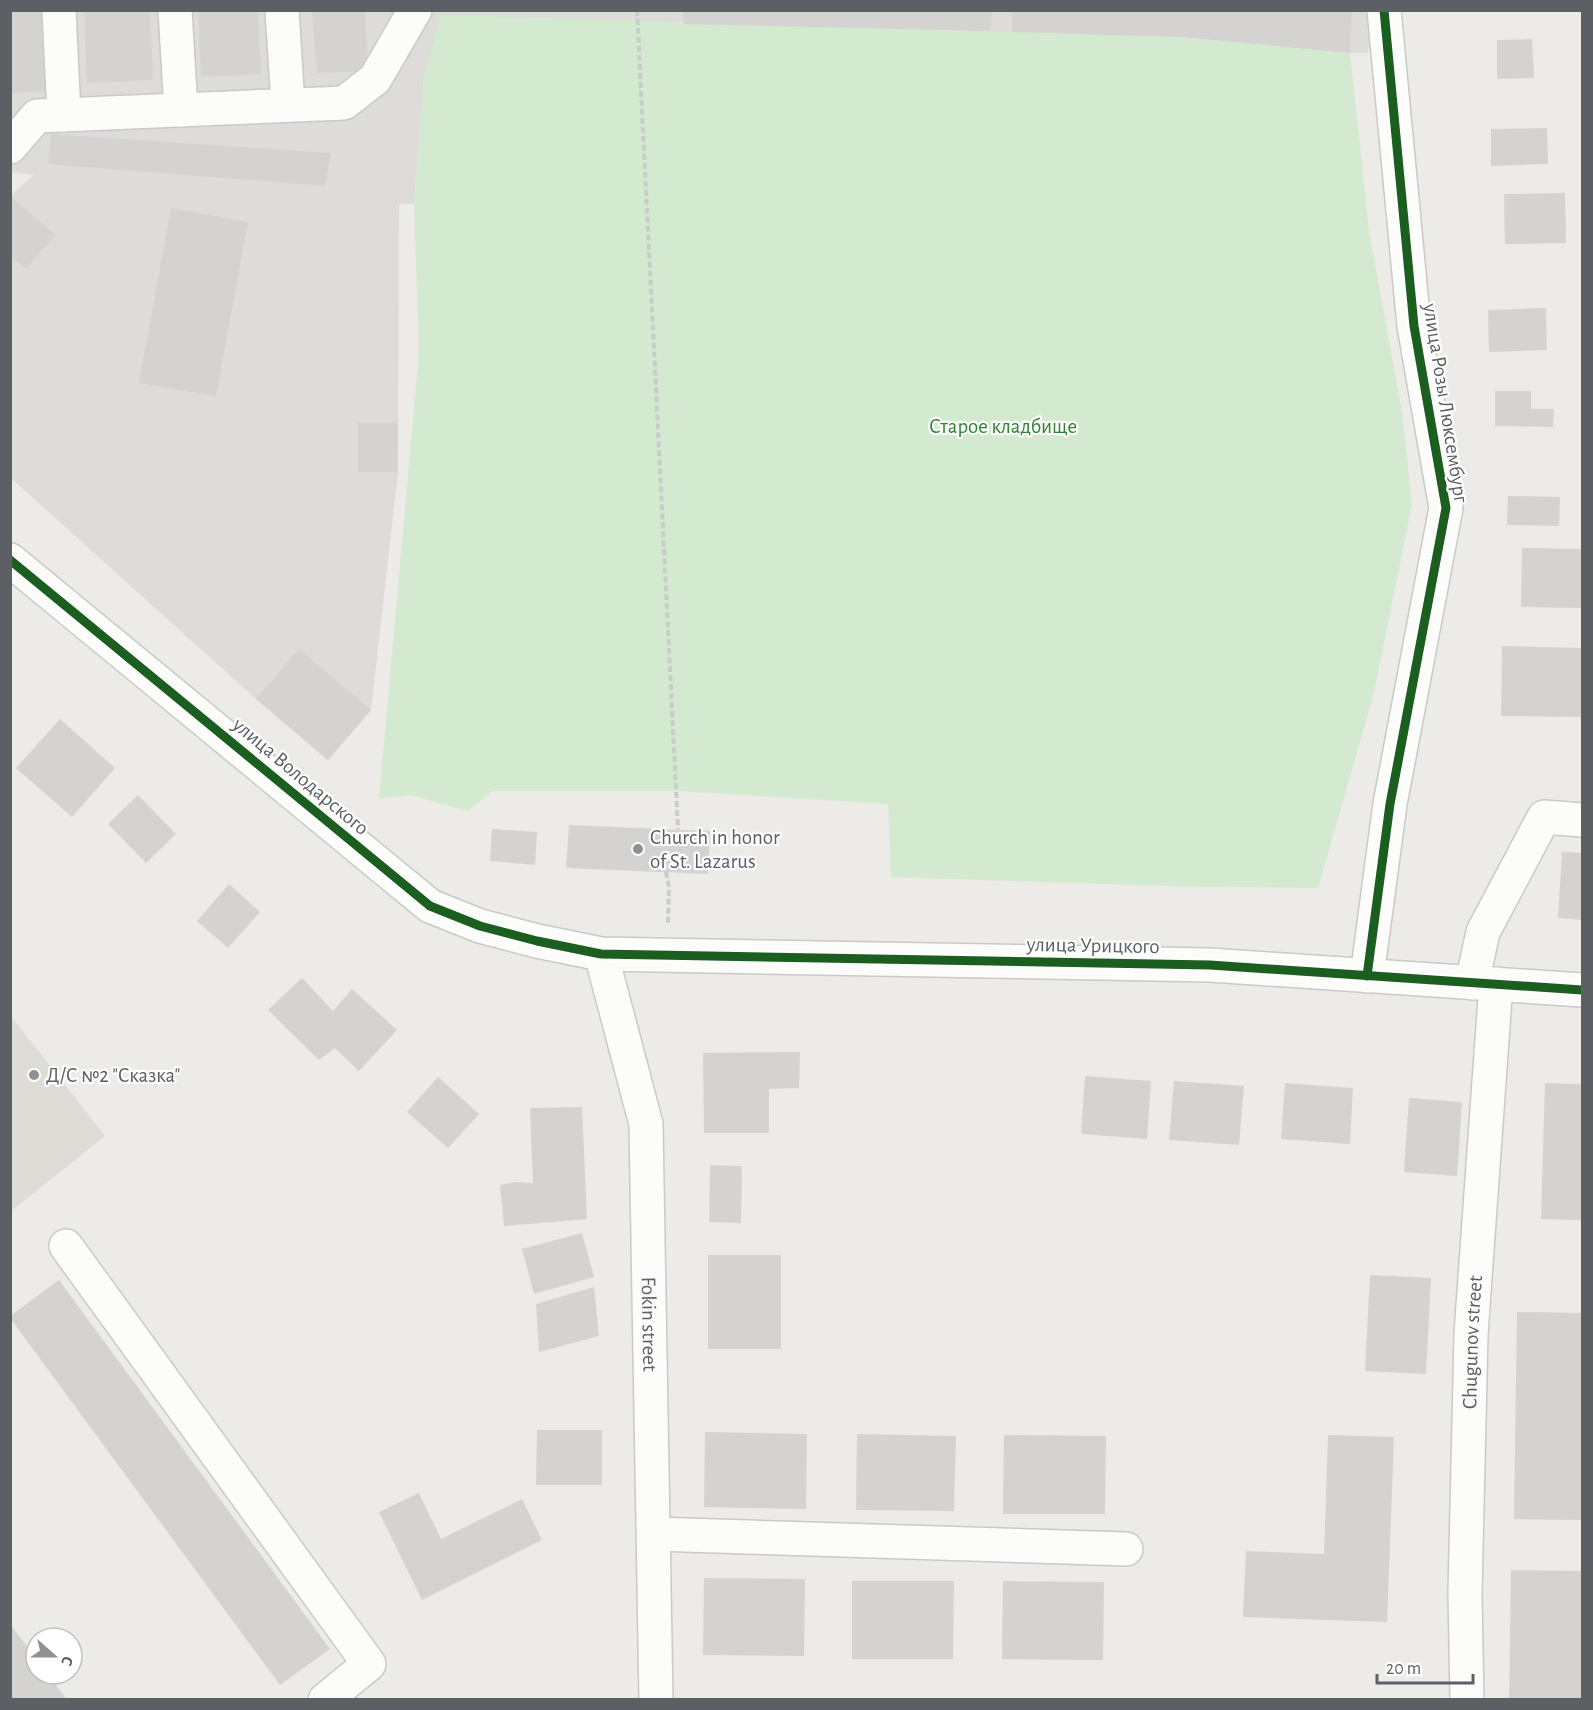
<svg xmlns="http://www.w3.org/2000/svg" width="1593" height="1710" font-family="'Alegreya Sans',sans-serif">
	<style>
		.industrial { fill: #dddcd8 }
		.education { fill: #dedcd6 }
		.green { fill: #d3ead0 }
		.building { fill: #d4d3d1 }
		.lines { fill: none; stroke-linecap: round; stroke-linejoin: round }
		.minor-casing { stroke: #c9c9c9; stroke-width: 36 }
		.path { stroke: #c8cdca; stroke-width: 4; stroke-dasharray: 6 3; stroke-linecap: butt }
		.minor { stroke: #fcfcfb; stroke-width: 33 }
		.cycleway-casing { stroke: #fff; stroke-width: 13 }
		.cycleway { stroke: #1b5e20; stroke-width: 9 }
		.poi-dot { fill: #8e9192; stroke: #fff; stroke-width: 2 }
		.labels { text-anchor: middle; stroke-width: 4.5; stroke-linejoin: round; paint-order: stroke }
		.street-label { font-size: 21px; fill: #5c6065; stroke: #fff }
		.park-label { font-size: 21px; fill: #2e8230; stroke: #fff }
		.poi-label { font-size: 21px; fill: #5c6065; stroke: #fff; text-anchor: start }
	</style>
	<rect width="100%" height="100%" fill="#ecebe7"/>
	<!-- industrial -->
	<polygon class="industrial" points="11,11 1374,11 1368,53 1350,53 1181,37 424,75 414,204 399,204 398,472 371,710 328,760 256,699 11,478 11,195 34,175 11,172"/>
	<!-- education -->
	<polygon class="education" points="10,1015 105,1136 11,1211 10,1211"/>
	<!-- green -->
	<polygon class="green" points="441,15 1181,37 1350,53 1369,231 1402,412 1412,504 1374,693 1318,888 1164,886 891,877 888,804 677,791 492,791 468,811 410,795 379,799 419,353 414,204 424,75"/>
	<!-- building -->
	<g class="building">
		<polygon points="10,10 41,10 46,91 10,93"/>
		<polygon points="84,10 150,10 153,80 87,83"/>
		<polygon points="198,10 258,10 261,74 201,77"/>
		<polygon points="312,10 365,10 368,71 317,73"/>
		<polygon points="683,10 992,10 990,31 684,24"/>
		<polygon points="1012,10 1352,10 1350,53 1181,37 1012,32"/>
		<polygon points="1532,39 1534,78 1497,79 1497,40"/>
		<polygon points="1547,128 1548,164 1491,166 1491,129"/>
		<polygon points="51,134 331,153 325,186 48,164"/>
		<polygon points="1565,193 1566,243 1505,244 1504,194"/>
		<polygon points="10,196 55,235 26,269 10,256"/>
		<polygon points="171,208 248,222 216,396 139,383"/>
		<polygon points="1546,308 1547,350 1489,352 1488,310"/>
		<polygon points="1495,391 1531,391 1531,409 1554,409 1553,427 1495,426"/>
		<rect x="358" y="423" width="40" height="49"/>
		<polygon points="1508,496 1560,497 1559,526 1507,525"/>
		<polygon points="1522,548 1582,549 1581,608 1521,607"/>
		<polygon points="1502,646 1582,648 1582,717 1501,716"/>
		<polygon points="299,649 371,710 328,760 256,699"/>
		<polygon points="60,719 115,768 72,817 16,768"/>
		<polygon points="138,795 176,834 146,863 108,824"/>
		<polygon points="569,825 710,831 708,874 566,868"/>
		<polygon points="492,829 537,832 535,865 490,861"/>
		<polygon points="1562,852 1582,853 1582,920 1558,918"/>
		<polygon points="229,884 260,912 228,948 197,921"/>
		<polygon points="302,978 333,1011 352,989 397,1030 359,1071 335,1048 319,1060 268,1010"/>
		<polygon points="800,1052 799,1088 769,1089 769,1133 704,1133 703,1053"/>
		<polygon points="1085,1076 1151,1081 1147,1139 1081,1134"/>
		<polygon points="438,1077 479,1114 448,1148 407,1112"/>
		<polygon points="1174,1081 1244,1086 1239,1145 1169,1140"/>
		<polygon points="1285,1083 1353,1088 1350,1144 1281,1139"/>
		<polygon points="1545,1083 1582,1084 1582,1220 1541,1219"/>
		<polygon points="1409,1098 1462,1102 1457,1176 1404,1172"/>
		<polygon points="582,1107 587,1219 504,1226 500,1185 515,1182 533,1183 530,1108"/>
		<polygon points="710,1165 742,1166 741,1223 709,1222"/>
		<polygon points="582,1233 594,1277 534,1294 522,1249"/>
		<rect x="708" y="1255" width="73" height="94"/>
		<polygon points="1370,1275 1431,1278 1426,1374 1365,1371"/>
		<polygon points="59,1280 330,1649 280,1685 10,1318 10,1316"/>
		<polygon points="594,1287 599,1336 539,1352 536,1304"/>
		<polygon points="1517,1312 1582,1313 1582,1520 1514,1519"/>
		<polygon points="537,1430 602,1430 602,1485 536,1485"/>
		<polygon points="705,1432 807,1434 806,1509 704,1507"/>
		<polygon points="857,1434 956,1436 954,1511 856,1510"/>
		<polygon points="1004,1435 1106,1436 1105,1514 1003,1514"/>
		<polygon points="1328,1435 1394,1437 1387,1622 1243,1617 1246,1551 1324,1554"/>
		<polygon points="419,1493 441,1539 522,1499 542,1540 422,1600 379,1512"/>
		<polygon points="1511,1570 1582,1571 1581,1700 1509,1700"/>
		<polygon points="704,1578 805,1579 804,1656 703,1655"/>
		<polygon points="852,1581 954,1581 953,1659 852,1659"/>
		<polygon points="1003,1581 1104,1582 1103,1660 1002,1659"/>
		<polygon points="10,1624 36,1658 36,1674 48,1674 67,1700 10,1700"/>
	</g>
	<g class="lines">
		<!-- minor casing -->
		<g class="minor-casing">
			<g id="minor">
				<polyline points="59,10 64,115"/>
				<polyline points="175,10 181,110"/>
				<polyline points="282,10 288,105"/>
				<polyline points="10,147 37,116 344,103 375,79 415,10"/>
				<polyline points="10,560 430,906 480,926 537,941 601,954 1210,965 1582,990"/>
				<path id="s1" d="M601,954L646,1124L656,1700"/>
				<polyline points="1367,976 1390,804 1446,508 1414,326 1384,10"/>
				<polyline points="1472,983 1483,932 1544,817 1582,820"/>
				<polyline points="66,1246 369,1664 325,1700"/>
				<polyline points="654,1534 1126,1549"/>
				<path id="s2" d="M1467,1700L1465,1594L1471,1334L1496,984"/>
			</g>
		</g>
		<!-- path -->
		<g class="path">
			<polyline points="637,10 678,829"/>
			<polyline points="666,872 669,887 668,925"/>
		</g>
		<!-- minor -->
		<use href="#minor" class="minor"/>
		<!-- cycleway casing -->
		<g class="cycleway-casing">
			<g id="cycleway">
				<polyline points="10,560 430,906 480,926 537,941 601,954 1210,965 1582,990"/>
				<polyline points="1367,976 1390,804 1446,508 1414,326 1384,10"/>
			</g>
		</g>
		<!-- cycleway -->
		<use href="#cycleway" class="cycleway"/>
	</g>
	<!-- markers -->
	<g class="poi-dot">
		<circle cx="638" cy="849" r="6"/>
		<circle cx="34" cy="1075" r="6"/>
	</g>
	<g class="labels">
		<!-- street labels -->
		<g class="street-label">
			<text transform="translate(1446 403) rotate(81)" y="7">улица Розы Люксембург</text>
			<text transform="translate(301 776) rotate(40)" y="7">улица Володарского</text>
			<text transform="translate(1093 945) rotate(1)" y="7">улица Урицкого</text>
			<text dy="7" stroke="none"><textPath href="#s1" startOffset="376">Fokin street</textPath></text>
			<text dy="7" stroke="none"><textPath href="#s2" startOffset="358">Chugunov street</textPath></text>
		</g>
		<!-- park labels -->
		<g class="park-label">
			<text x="1003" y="433">Старое кладбище</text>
		</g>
		<!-- poi labels -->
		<g class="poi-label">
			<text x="650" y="844">Church in honor<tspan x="650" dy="24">of St. Lazarus</tspan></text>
			<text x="46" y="1082">Д/С №2 "Сказка"</text>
		</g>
	</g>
	<!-- border -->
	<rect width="1593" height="1710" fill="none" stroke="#5c6065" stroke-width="24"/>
	<!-- north arrow -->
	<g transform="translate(54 1656) rotate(111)"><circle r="28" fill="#ffffff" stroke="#bebfc1" stroke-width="1.5"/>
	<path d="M0-4.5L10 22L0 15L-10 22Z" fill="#8e9192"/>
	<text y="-9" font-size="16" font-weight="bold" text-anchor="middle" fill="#5c6065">С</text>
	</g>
	<!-- scale -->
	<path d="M1377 1674v9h96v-9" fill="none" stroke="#5c6065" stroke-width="3"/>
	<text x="1386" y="1674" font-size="18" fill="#5c6065" stroke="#ffffff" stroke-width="4.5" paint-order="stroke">20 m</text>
</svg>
